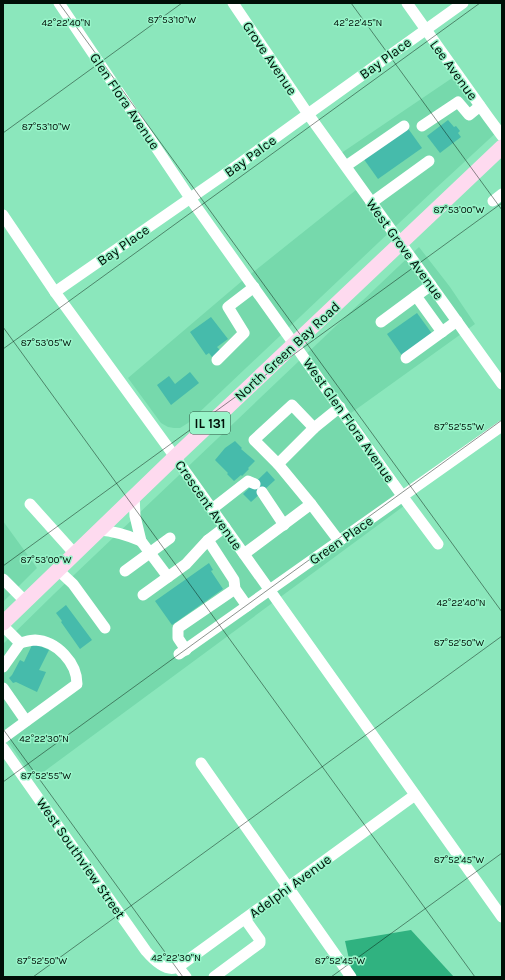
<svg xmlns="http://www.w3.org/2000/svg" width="505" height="980" font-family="Karla,sans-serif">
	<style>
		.built { fill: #76d9ac }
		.forest { fill: #30b280 }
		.building { fill: #46bbab }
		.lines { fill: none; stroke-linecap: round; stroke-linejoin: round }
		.minor { stroke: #fff; stroke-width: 11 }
		.major { stroke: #fedaef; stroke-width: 15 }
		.ticks { fill: none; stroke: #000f07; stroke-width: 1; stroke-opacity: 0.45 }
		.labels { text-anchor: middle; stroke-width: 3; stroke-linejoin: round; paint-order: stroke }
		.shield { fill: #98f4c9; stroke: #2e5441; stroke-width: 1 }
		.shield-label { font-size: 13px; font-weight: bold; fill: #000f07 }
		.street-label { font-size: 14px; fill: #000f07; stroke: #98f4c9 }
		.ticks-label { font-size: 10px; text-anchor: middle; fill: #000f07; stroke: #98f4c9; stroke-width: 3; stroke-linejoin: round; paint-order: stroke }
	</style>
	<rect width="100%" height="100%" fill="#8be7bc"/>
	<!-- built -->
	<g class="built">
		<polygon points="458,74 499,130 435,189 188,423 180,428 174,428 168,427 161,423 128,378 242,281 356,190 334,158"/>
		<polygon points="419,247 450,287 475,324 351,413 412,500 34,779 3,734 3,644 54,594"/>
		<polygon points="3,521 37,568 3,602"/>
	</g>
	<!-- forest -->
	<polygon class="forest" points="411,930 454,977 353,977 345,941"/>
	<!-- building -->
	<g class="building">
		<polygon points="448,120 454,127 456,126 460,131 458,133 461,137 440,153 427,136"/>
		<polygon points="407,127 422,148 378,179 363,158"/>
		<polygon points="417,313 433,335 403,357 387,334"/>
		<polygon points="211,317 228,339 217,347 221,351 212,357 209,353 206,355 190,332"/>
		<polygon points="190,372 199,383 171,405 157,385 169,376 175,384"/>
		<polygon points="235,441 242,448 241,449 255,461 248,468 249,469 242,476 241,475 234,481 227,474 228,473 215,460 225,448"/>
		<polygon points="267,471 275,480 251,502 243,494"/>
		<polygon points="209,563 213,570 211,571 223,589 172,625 155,601"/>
		<polygon points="66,605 92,640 80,649 61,622 62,621 56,613"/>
		<polygon points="33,643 49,650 39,670 46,672 37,692 16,682 13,683 9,678 12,675 20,660 24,662"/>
	</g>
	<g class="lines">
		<!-- minor -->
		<g class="minor">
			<polyline points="59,3 190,198 403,497 438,544"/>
			<polyline points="233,3 308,114 502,384"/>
			<polyline points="407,3 488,117 502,136"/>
			<polyline points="422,126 458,102 469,115 480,106"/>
			<polyline points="346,166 404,126"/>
			<polyline points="493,201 502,194"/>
			<polyline points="371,203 429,161"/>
			<polyline points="3,215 55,292 175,457 502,917"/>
			<polyline points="55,292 228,172 308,114 463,3"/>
			<polyline points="416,296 442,332"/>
			<polyline points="381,322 431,285"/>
			<polyline points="406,358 457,321"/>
			<polyline points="217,360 244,333 228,307 254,287"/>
			<polyline points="278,464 314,428 340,407"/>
			<polyline points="262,492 284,525"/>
			<polyline points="134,495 135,516 141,541 168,577"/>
			<polyline points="30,504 74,553"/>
			<polyline points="311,504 278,464 254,440 292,405 314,428"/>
			<polyline points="212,509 248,481 255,484"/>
			<path d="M99,530C114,531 127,535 141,541"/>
			<polyline points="208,540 234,580 235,589 247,606"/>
			<polyline points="244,554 311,504 339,541"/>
			<polyline points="58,570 73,584 105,628"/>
			<polyline points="125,571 170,538"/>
			<polyline points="3,579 25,601"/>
			<polyline points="143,595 186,564 208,540 225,527"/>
			<path d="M3,626L20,643C25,642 30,640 35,640C57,641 77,663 77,684L3,738"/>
			<polyline points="186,650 178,638 178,628 235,589"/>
			<polyline points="179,654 502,426"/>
			<polyline points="3,667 20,643"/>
			<polyline points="3,688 26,721"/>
			<path d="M3,748L146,951C152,958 164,971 175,968C177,968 179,966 181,965L415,795"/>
			<polyline points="201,763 351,977"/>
			<polyline points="178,967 186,977"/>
			<polyline points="214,977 260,943 260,940 245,919"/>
		</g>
		<!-- major -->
		<polyline class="major" points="3,623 175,457 502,147"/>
	</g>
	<!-- ticks -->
	<path class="ticks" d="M59,3L502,612M351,3L502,210M3,133L182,3M3,327L475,977M3,349L480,3M3,566L502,203M3,729L183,977M3,782L502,420M33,977L502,636M331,977L502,853"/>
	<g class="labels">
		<!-- shield labels -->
		<rect class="shield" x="190" y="412" width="40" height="22" rx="3"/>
		<g class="shield-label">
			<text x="210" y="428">IL 131</text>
		</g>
		<!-- street labels -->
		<g class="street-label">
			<text transform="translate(270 58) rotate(56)" y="5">Grove Avenue</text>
			<text transform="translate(385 58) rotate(-36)" y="5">Bay Place</text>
			<text transform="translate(454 70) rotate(54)" y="5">Lee Avenue</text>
			<text transform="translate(125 101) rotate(56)" y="5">Glen Flora Avenue</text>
			<text transform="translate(250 156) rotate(-36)" y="5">Bay Palce</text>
			<text transform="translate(123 245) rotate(-35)" y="5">Bay Place</text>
			<text transform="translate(405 249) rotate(54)" y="5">West Grove Avenue</text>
			<text transform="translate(287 351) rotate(-43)" y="5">North Green Bay Road</text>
			<text transform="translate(349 420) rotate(55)" y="5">West Glen Flora Avenue</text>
			<text transform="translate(209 505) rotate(55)" y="5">Crescent Avenue</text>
			<text transform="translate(341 540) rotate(-35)" y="5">Green Place</text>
			<text transform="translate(81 858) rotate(55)" y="5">West Southview Street</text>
			<text transform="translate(290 886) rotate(-36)" y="5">Adelphi Avenue</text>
		</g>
	</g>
	<g class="ticks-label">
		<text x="172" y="23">87°53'10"W</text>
		<text x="66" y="26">42°22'40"N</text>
		<text x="358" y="26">42°22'45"N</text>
		<text x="46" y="130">87°53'10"W</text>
		<text x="459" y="213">87°53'00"W</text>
		<text x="46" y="346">87°53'05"W</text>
		<text x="459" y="430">87°52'55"W</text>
		<text x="46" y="563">87°53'00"W</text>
		<text x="461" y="606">42°22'40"N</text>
		<text x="459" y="646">87°52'50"W</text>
		<text x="44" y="742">42°22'30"N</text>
		<text x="46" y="779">87°52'55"W</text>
		<text x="459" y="863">87°52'45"W</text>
		<text x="176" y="961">42°22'30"N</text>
		<text x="42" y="964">87°52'50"W</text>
		<text x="340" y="964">87°52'45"W</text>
	</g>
	<!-- border -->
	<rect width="505" height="980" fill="none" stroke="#000f07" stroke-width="8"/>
</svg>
